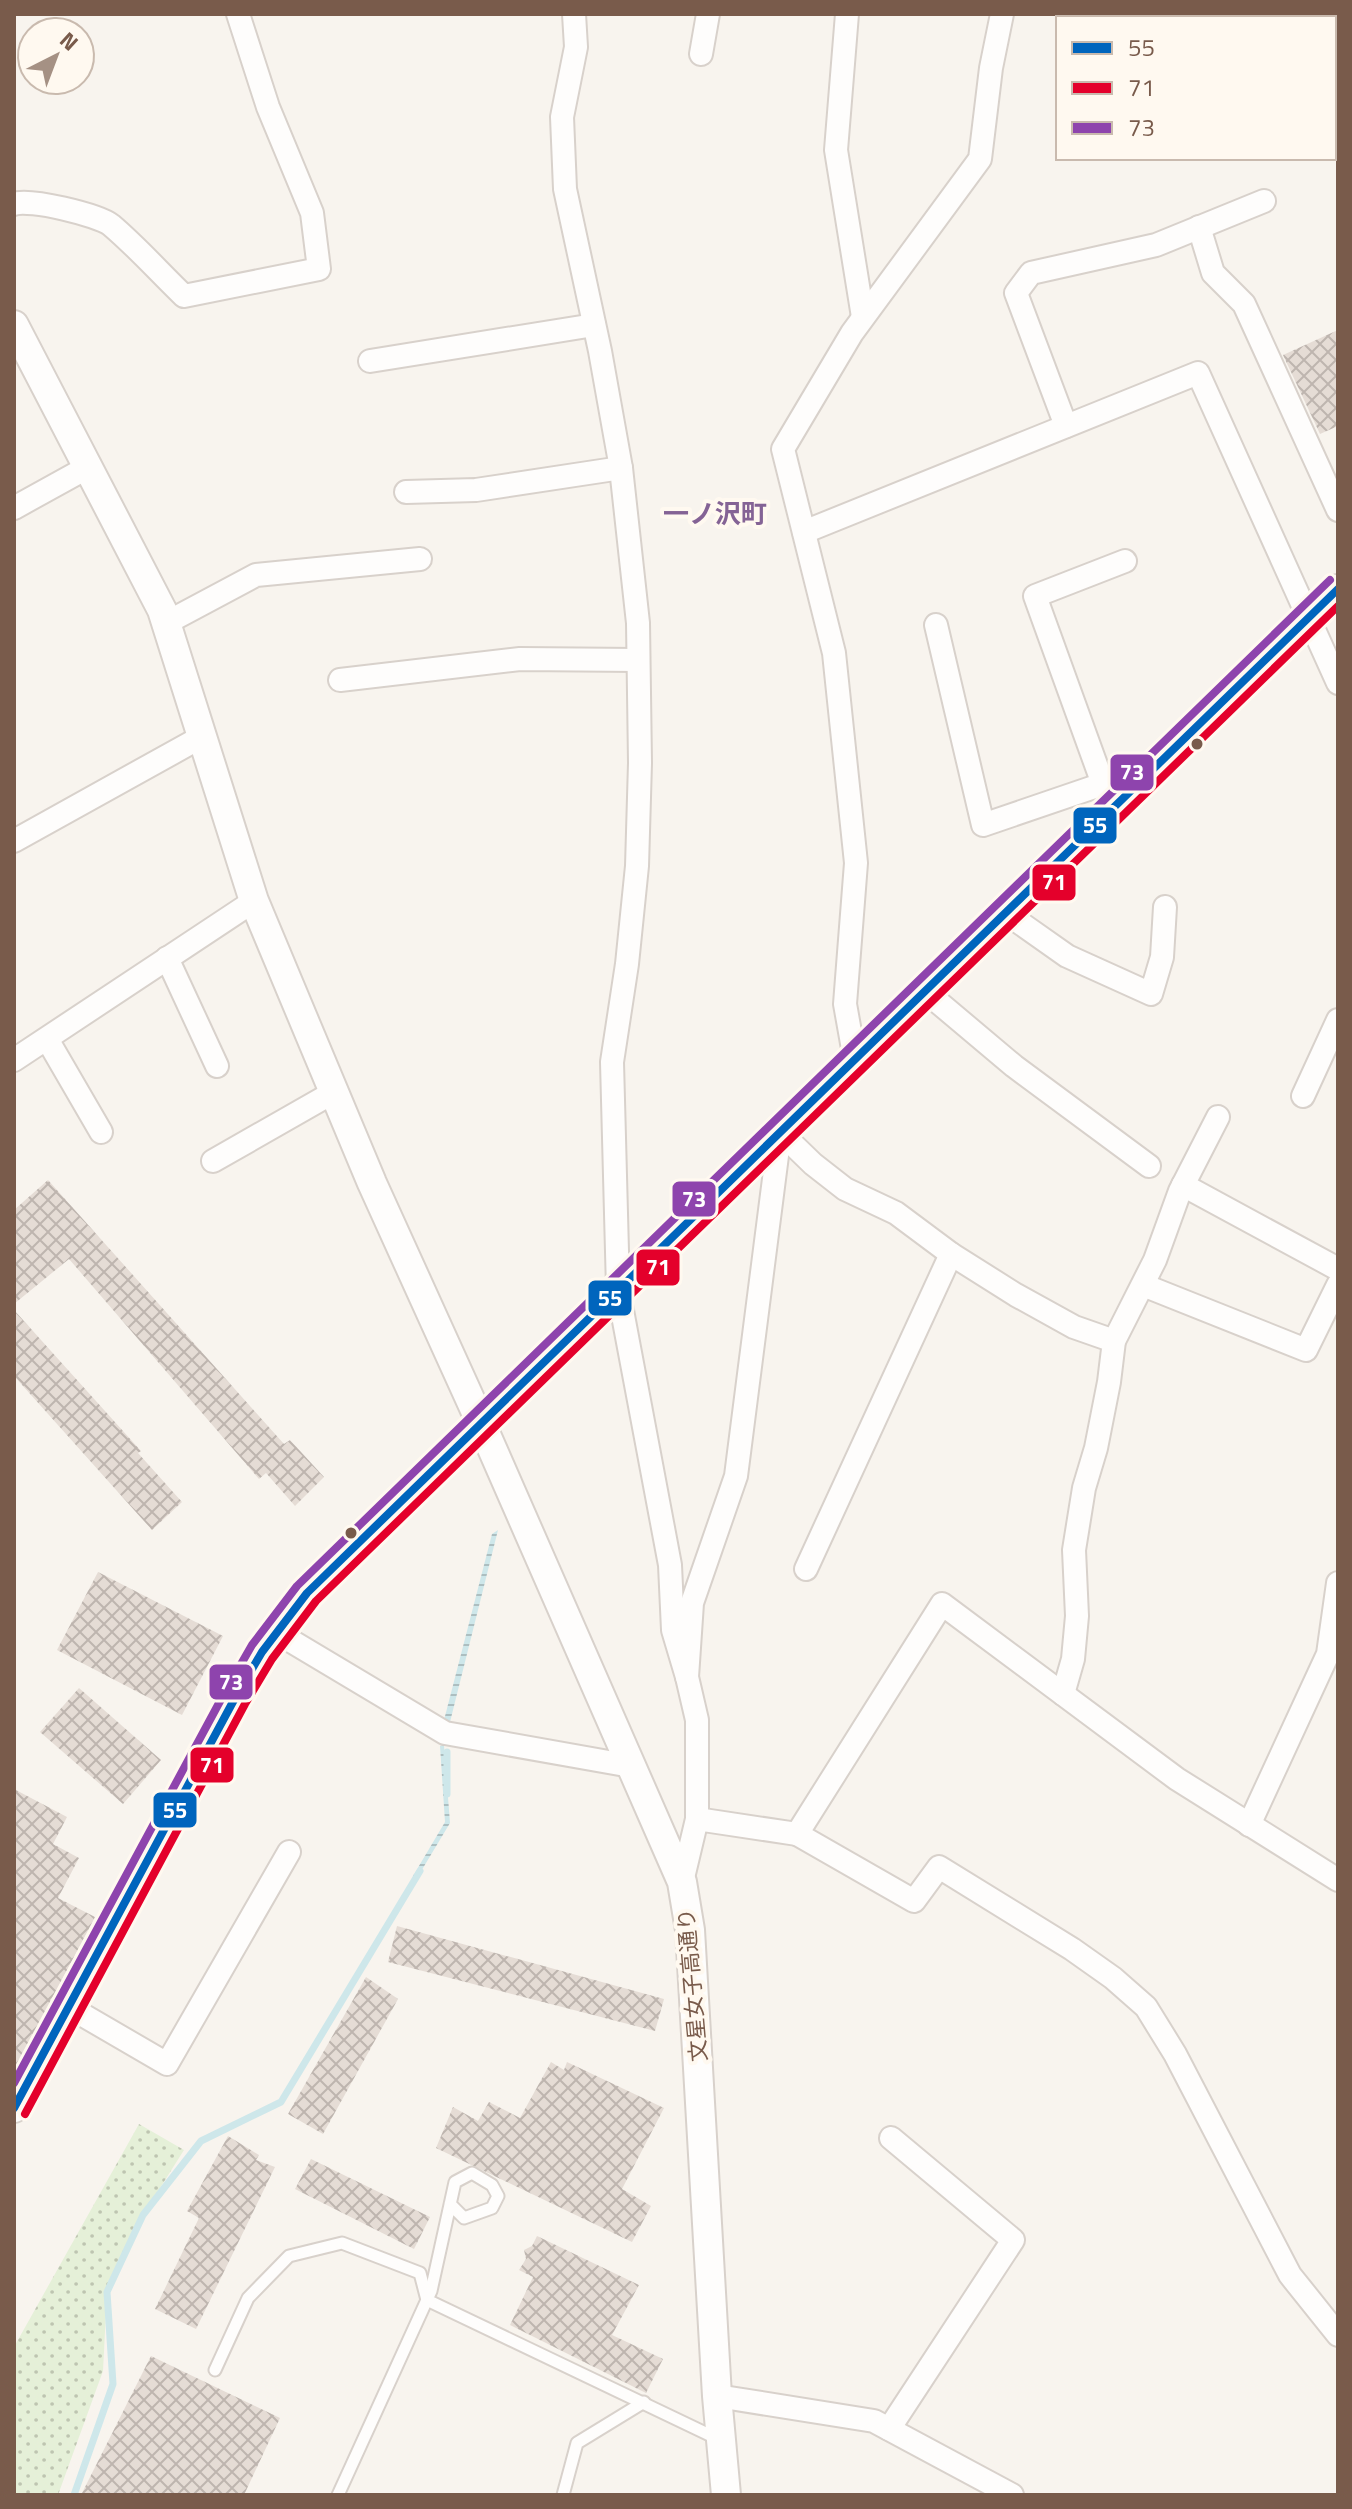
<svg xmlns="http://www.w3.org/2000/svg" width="1352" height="2509" font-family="'Titillium Web','Noto Sans JP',sans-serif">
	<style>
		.grass { fill: url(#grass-dots) }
		.water { fill: url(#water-rules) }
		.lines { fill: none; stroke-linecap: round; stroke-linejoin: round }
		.stream { stroke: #cee7ea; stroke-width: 7 }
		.building { fill: url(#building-cross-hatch) }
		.service-casing { stroke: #d8d1cb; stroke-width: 15 }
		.minor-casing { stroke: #d8d1cb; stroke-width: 26 }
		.tertiary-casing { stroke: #d8d1cb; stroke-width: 32 }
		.service { stroke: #fefdfc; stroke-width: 11 }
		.minor { stroke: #fefdfc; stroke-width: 22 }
		.tertiary { stroke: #fefdfc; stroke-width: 28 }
		.bus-1-casing { stroke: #fff9f0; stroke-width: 14 }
		.bus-2-casing { stroke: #fff9f0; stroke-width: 14 }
		.bus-3-casing { stroke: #fff9f0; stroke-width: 14 }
		.bus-1 { stroke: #0065bd; stroke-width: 8 }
		.bus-2 { stroke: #e4002b; stroke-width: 8 }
		.bus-3 { stroke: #8e44ad; stroke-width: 8 }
		.bus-dot { fill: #795b4b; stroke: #fff9f0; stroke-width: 3 }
		.labels { text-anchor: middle; stroke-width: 8; stroke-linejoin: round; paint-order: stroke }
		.street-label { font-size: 22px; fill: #795b4b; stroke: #fff9f0 }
		.quarter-label { font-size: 26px; font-weight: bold; fill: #846395; stroke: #fff9f0 }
		.line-badge { stroke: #fff9f0; stroke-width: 3 }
		.badge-label { font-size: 22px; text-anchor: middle; font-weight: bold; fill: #fff }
	</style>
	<defs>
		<pattern id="grass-dots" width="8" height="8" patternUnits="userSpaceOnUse" patternTransform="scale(2)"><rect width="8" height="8" fill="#e5f0d8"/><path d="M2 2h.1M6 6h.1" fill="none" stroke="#bec5b1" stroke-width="1.8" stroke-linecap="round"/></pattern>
		<pattern id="water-rules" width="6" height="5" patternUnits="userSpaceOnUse" patternTransform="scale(2)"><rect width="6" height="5" fill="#cee7ea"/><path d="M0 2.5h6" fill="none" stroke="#acbec0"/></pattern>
		<pattern id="building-cross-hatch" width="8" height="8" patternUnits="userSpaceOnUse" patternTransform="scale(2)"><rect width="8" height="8" fill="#e5dcd5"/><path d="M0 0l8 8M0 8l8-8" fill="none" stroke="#beb5af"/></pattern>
	</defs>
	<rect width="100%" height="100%" fill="#f8f4ee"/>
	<!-- grass -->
	<polygon class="grass" points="139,2124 184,2150 143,2215 107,2292 103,2371 58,2495 14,2495 14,2347"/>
	<!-- water -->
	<g class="water">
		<polygon points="498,1530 449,1726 443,1724 492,1534"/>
		<polygon points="444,1745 450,1823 417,1878 413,1876 445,1822 440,1746"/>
	</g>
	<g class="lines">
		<!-- stream -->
		<g class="stream">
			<polyline points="447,1752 447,1794"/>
			<polyline points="74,2495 113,2384 107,2292 143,2215 201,2141 281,2102 420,1871"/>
		</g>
	</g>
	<!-- building -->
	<g class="building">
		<polygon points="1338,330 1338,426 1320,434 1283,355"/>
		<polygon points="48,1180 284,1444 290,1440 324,1477 295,1506 266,1473 259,1479 69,1259 14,1304 14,1210"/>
		<polygon points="14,1310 141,1451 138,1453 182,1502 152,1530 14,1376"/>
		<polygon points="98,1572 223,1636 182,1715 57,1650"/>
		<polygon points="79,1688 161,1760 123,1804 40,1732"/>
		<polygon points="14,1789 67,1817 53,1844 79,1858 58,1898 95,1917 14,2071"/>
		<polygon points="397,1926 664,1999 655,2031 388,1962"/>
		<polygon points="366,1977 398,1999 323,2134 288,2114"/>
		<polygon points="551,2062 564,2070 567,2062 664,2108 622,2189 651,2206 632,2242 436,2148 453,2107 478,2121 489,2102 520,2118"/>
		<polygon points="228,2136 259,2155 256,2160 275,2167 196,2329 155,2309 199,2218 187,2211"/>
		<polygon points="311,2159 430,2217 414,2249 295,2189"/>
		<polygon points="537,2236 639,2285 612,2335 663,2359 646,2393 510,2325 533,2277 519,2270 526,2259 524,2250 532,2246"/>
		<polygon points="151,2356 280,2418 244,2495 81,2495"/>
	</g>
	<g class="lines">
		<!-- service casing -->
		<g class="service-casing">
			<g id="service">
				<polyline points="215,2370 248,2298 289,2256 342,2243 420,2273 427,2300 718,2439"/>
				<polyline points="338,2495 431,2291 455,2182 472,2173 492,2185 498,2196 492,2208 464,2218 450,2204"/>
				<polyline points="563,2495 577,2443 644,2402"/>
			</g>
		</g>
		<!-- minor casing -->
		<g class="minor-casing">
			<g id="minor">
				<polyline points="574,14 576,47 562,117 565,189 600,351 621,468 638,623 640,763 637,866 627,964 612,1062 618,1289 670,1565 673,1630 687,1677"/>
				<polyline points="847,14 836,150 863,317"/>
				<polyline points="701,54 708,14"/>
				<path d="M14,204C29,198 98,215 111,225C137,247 160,273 184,296L319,269L312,213L268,107L238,14"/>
				<polyline points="1199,227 1213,273 1244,304 1338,510"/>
				<polyline points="370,361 594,325"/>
				<polyline points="1066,426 1016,293 1031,273 1156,245 1264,201"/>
				<polyline points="406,492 476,490 621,468"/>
				<polyline points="14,508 90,466"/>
				<polyline points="804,532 1198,373 1338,683"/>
				<polyline points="166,623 256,575 420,559"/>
				<polyline points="936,625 983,825 1103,784 1123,800"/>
				<polyline points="340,680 520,659 638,660"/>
				<polyline points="1103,784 1035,596 1125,561"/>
				<polyline points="14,841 203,736"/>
				<polyline points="1006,913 1067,956 1151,994 1162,957 1165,907"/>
				<polyline points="167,958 217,1066"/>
				<polyline points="926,992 1014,1066 1149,1166"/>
				<polyline points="47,1039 101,1132"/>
				<polyline points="14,1060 254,901"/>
				<polyline points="855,1060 845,1004 856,863 834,653 783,449 852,333 980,159 991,68 1002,14"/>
				<polyline points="1303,1096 1338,1020"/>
				<polyline points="780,1132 813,1164 845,1189 896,1213 951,1254 1016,1295 1074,1327 1114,1341"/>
				<polyline points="213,1161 334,1092"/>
				<polyline points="1183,1185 1338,1269"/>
				<polyline points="1143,1285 1306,1350 1338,1285"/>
				<polyline points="806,1569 951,1254"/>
				<polyline points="276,1632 445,1733 631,1766"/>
				<polyline points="1063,1694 1073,1659 1077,1616 1074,1550 1084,1488 1096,1448 1109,1382 1114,1341 1155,1260 1180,1191 1218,1117"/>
				<polyline points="697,1819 797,1834 942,1604 1177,1779 1338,1880"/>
				<polyline points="1249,1825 1328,1654 1338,1583"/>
				<polyline points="797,1834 914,1901 939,1867 1072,1949 1113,1978 1146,2007 1175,2054 1290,2275 1338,2335"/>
				<polyline points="682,1882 697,1819 697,1720 687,1677 692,1603 736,1476 780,1132"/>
				<polyline points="69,2007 167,2064 289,1852"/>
				<polyline points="717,2396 874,2421 1012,2495"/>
				<polyline points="889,2429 1013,2240 891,2138"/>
			</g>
		</g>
		<!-- tertiary casing -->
		<g class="tertiary-casing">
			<g id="tertiary">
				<polyline points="14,325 162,610 254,901 372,1183 480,1421 682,1882 690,1930 717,2396 726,2495"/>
				<polyline points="14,2108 235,1698 262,1652 307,1593 1338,589"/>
			</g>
		</g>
		<!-- service -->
		<use href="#service" class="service"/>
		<!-- minor -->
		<use href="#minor" class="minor"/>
		<!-- tertiary -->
		<use href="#tertiary" class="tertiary"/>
		<!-- bus-1 casing -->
		<g class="bus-1-casing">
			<polyline id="bus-1" points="14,2108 235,1698 262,1652 307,1593 1338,589"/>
		</g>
		<!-- bus-2 casing -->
		<g class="bus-2-casing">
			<polyline id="bus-2" points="25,2114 245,1704 272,1659 316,1601 1338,606"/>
		</g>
		<!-- bus-3 casing -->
		<g class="bus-3-casing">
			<polyline id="bus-3" points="14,2083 225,1692 252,1645 297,1586 1330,580"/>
		</g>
		<!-- bus-1 -->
		<use href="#bus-1" class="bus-1"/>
		<!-- bus-2 -->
		<use href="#bus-2" class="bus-2"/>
		<!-- bus-3 -->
		<use href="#bus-3" class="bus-3"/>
	</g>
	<!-- markers -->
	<g class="bus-dot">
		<circle cx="1197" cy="744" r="7"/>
		<circle cx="351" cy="1533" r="7"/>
	</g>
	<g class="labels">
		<!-- street labels -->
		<g class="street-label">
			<text transform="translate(692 1985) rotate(-95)" y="8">文星女子高通り</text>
		</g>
		<!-- quarter labels -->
		<g class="quarter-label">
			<text x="715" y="523">一ノ沢町</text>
		</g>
	</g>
	<g class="line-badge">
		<rect x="1109" y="753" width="46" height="39" rx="8" fill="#8e44ad"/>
		<rect x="1072" y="806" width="46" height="39" rx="8" fill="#0065bd"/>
		<rect x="1031" y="863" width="46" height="39" rx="8" fill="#e4002b"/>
		<rect x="671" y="1180" width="46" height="38" rx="8" fill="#8e44ad"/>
		<rect x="635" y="1248" width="46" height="39" rx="8" fill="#e4002b"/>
		<rect x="587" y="1279" width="46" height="38" rx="8" fill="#0065bd"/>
		<rect x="208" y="1663" width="46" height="38" rx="8" fill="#8e44ad"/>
		<rect x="189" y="1746" width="46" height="38" rx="8" fill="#e4002b"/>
		<rect x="152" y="1791" width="46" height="38" rx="8" fill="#0065bd"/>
	</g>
	<g class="badge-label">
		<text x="1132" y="780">73</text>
		<text x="1095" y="833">55</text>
		<text x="1054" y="890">71</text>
		<text x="694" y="1207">73</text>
		<text x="658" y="1275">71</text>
		<text x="610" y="1306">55</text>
		<text x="231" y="1690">73</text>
		<text x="212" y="1773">71</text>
		<text x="175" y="1818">55</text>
	</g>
	<!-- border -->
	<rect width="1352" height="2509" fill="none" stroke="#795b4b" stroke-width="32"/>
	<!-- legend -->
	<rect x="1056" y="16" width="280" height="144" fill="#fff9f0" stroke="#c9baae" stroke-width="2"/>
	<rect x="1072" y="42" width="40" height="12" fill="#0065bd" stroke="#c9baae" stroke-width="2"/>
	<text x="1128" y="56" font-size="24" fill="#795b4b">55</text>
	<rect x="1072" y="82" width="40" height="12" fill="#e4002b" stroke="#c9baae" stroke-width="2"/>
	<text x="1128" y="96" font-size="24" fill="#795b4b">71</text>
	<rect x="1072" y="122" width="40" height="12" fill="#8e44ad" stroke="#c9baae" stroke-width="2"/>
	<text x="1128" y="136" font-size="24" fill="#795b4b">73</text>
	<!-- north arrow -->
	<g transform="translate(56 56) rotate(42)"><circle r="38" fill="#fff9f0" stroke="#c9baae" stroke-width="2"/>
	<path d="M0-6L14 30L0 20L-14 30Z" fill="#a59184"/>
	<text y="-12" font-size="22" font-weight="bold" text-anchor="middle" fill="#795b4b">N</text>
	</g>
</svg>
